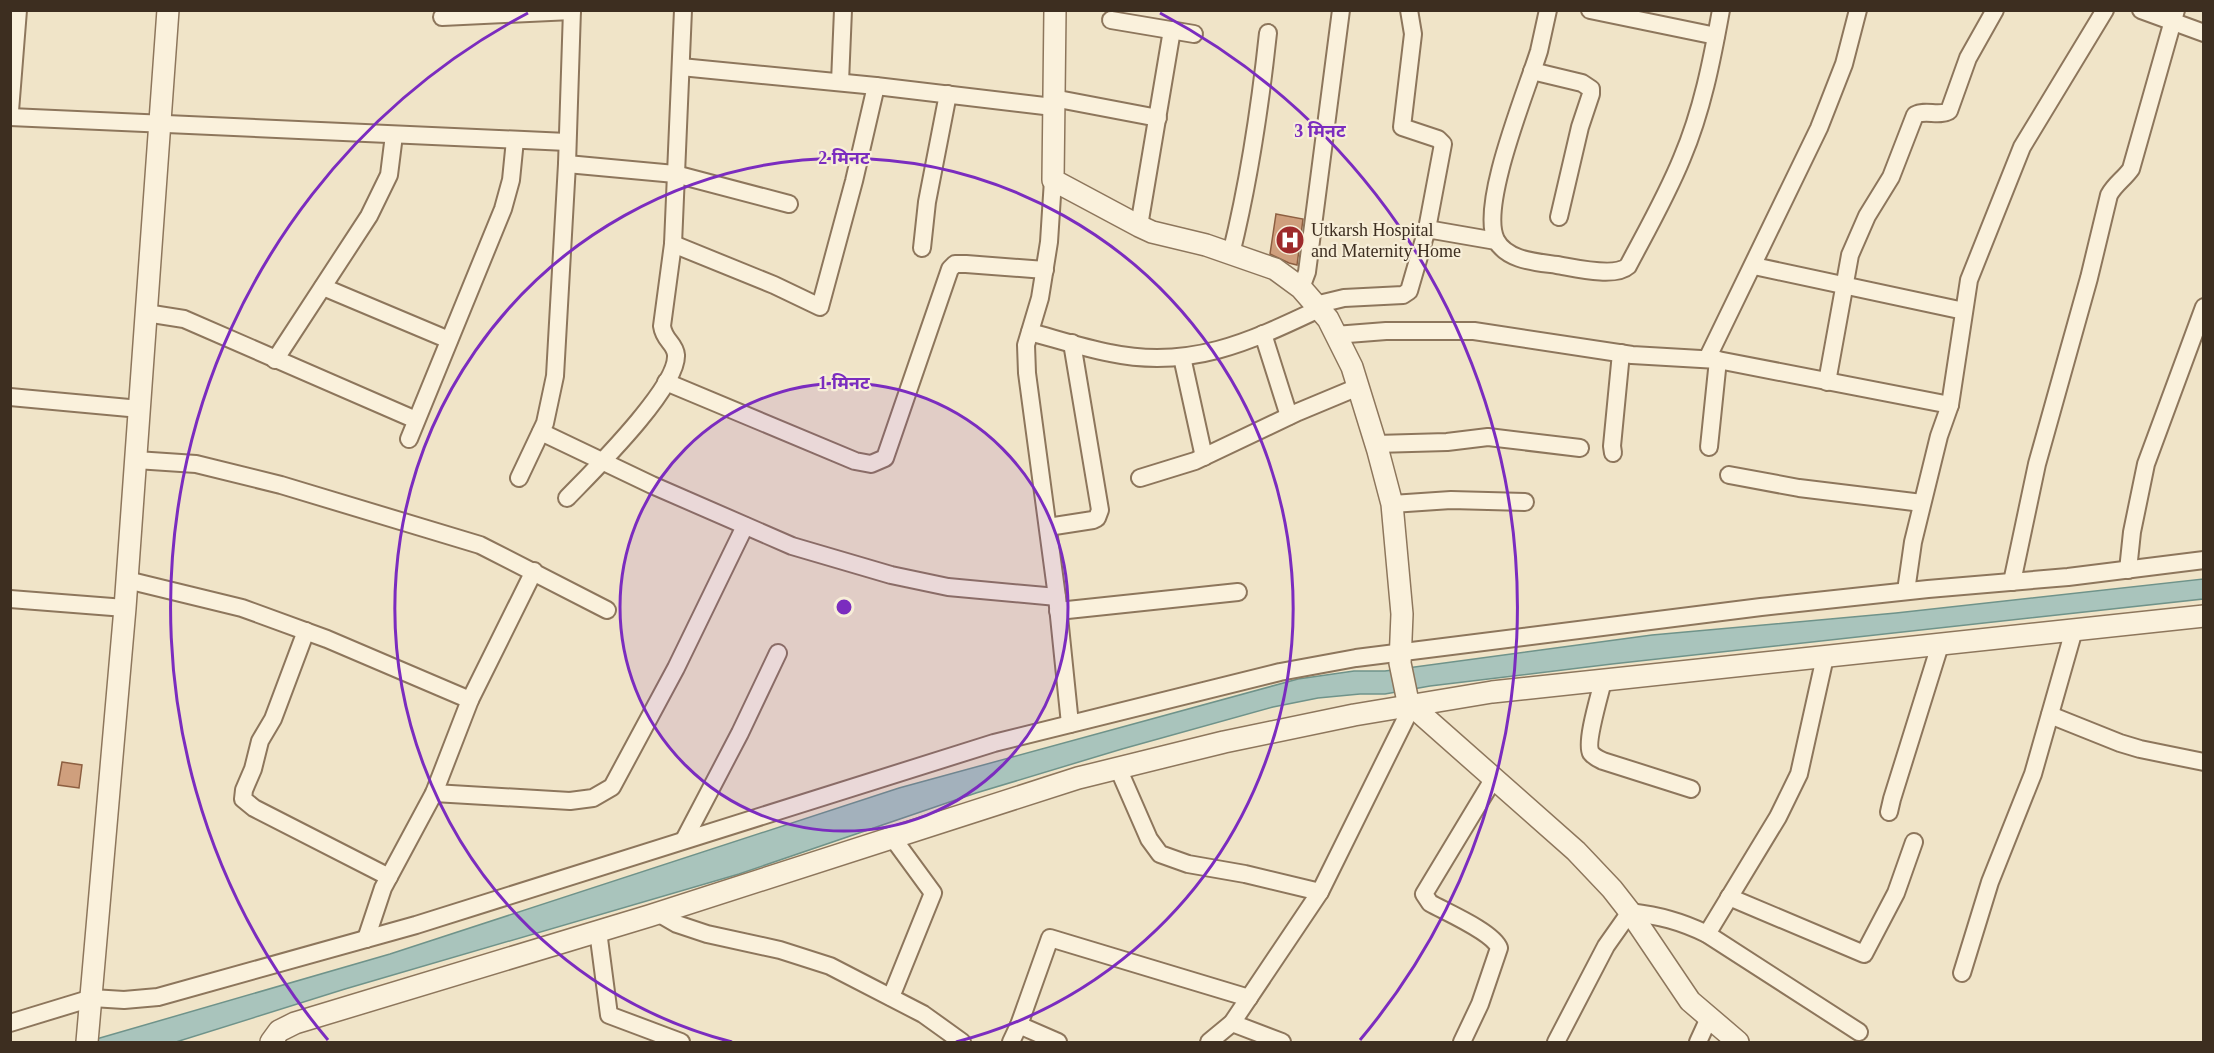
<svg xmlns="http://www.w3.org/2000/svg" width="2214" height="1053" font-family="'Times New Roman','Noto Sans Devanagari',serif">
	<style>
		.water { fill: #a9c4bc; stroke: #6f938a; stroke-width: 1.5 }
		.building { fill: #cf9f7d; stroke: #8d5f41; stroke-width: 1.5 }
		.lines { fill: none; stroke-linecap: round; stroke-linejoin: round }
		.minor-casing { stroke: #8d765c; stroke-width: 20 }
		.tertiary-casing { stroke: #8d765c; stroke-width: 24 }
		.minor { stroke: #faf1dc; stroke-width: 16 }
		.tertiary { stroke: #faf1dc; stroke-width: 21 }
		.ring { fill: none; stroke: #7b2cbf; stroke-width: 3 }
		.labels { text-anchor: middle; stroke-width: 4.5; stroke-linejoin: round; paint-order: stroke }
		.poi-label { font-size: 18px; fill: #3d2e20; stroke: #f7eed8; text-anchor: start }
		.centre { fill: #7b2cbf; stroke: #f7eed8; stroke-width: 3 }
		.ring-label { font-size: 18px; text-anchor: middle; font-weight: bold; fill: #7b2cbf; stroke: #f7eed8; stroke-width: 4.5; stroke-linejoin: round; paint-order: stroke }
	</style>
	<rect width="100%" height="100%" fill="#f0e4c8"/>
	<!-- water -->
	<polygon class="water" points="2203,579 2203,599 1612,664 1430,686 1385,694 1360,694 1318,698 1273,707 1122,749 976,793 739,874 345,989 176,1042 86,1042 390,954 899,788 1298,679 1354,671 1385,671 1652,635 1896,613"/>
	<!-- building -->
	<g class="building">
		<polygon points="1276,214 1303,219 1297,265 1289,263 1270,254"/>
		<polygon points="62,762 82,765 79,788 58,785"/>
	</g>
	<g class="lines">
		<!-- minor casing -->
		<g class="minor-casing">
			<g id="minor">
				<polyline points="1409,10 1413,34 1402,127 1438,139 1443,144 1427,229"/>
				<path d="M1548,10C1545,24 1542,37 1539,51C1527,90 1479,205 1496,240C1507,261 1537,262 1557,265C1575,268 1615,278 1628,266C1647,230 1667,195 1682,158C1702,111 1712,60 1721,10"/>
				<polyline points="1590,10 1716,36"/>
				<polyline points="2141,10 2204,33"/>
				<polyline points="442,17 572,11"/>
				<polyline points="1111,20 1194,34"/>
				<polyline points="681,67 876,86 1053,107"/>
				<polyline points="1532,71 1582,83 1591,89 1591,94 1580,127 1559,217"/>
				<polyline points="840,82 843,10"/>
				<polyline points="1053,98 1158,118"/>
				<polyline points="10,111 18,10"/>
				<polyline points="10,117 567,142"/>
				<polyline points="567,164 675,174 789,204"/>
				<polyline points="1053,180 1049,242 1040,298 1026,345 1027,373 1057,597 1070,724"/>
				<polyline points="1139,226 1172,30"/>
				<polyline points="673,244 774,285 820,307 854,181 876,86"/>
				<polyline points="922,248 927,202 948,94"/>
				<path d="M1231,254C1249,181 1260,108 1268,33"/>
				<polyline points="1754,266 1964,311"/>
				<polyline points="323,287 449,340"/>
				<polyline points="1301,288 1307,272 1341,10"/>
				<polyline points="1315,305 1344,298 1403,295 1409,291 1427,229 1496,241"/>
				<polyline points="146,313 184,319 416,420"/>
				<path d="M1030,332C1056,339 1083,348 1110,353C1190,370 1249,342 1319,309"/>
				<polyline points="1263,334 1289,416"/>
				<polyline points="1335,335 1386,331 1474,331 1632,355 1718,360 1950,405"/>
				<polyline points="1182,357 1204,457"/>
				<polyline points="1707,359 1819,128 1844,64 1858,10"/>
				<polyline points="275,360 369,216 389,175 394,135"/>
				<polyline points="666,382 855,461 871,464 885,458 950,269 955,264 966,264 1045,270"/>
				<path d="M1827,382L1850,255L1867,216L1891,177L1915,115C1926,109 1938,117 1949,111L1968,58L1995,10"/>
				<polyline points="10,397 140,409"/>
				<polyline points="541,432 652,485 792,546 891,575 948,587 1057,597"/>
				<polyline points="409,439 503,209 511,180 515,140"/>
				<polyline points="1376,444 1447,442 1488,437 1580,448"/>
				<polyline points="1709,447 1718,360"/>
				<polyline points="1613,453 1612,446 1621,353"/>
				<polyline points="136,460 196,464 281,485 480,545 607,610"/>
				<polyline points="1729,475 1799,488 1922,503"/>
				<polyline points="519,478 545,423 555,376 567,164 572,10"/>
				<polyline points="1140,478 1195,461 1298,412 1358,387"/>
				<path d="M567,498C591,473 678,388 676,355C675,343 664,341 662,326L673,244L683,10"/>
				<polyline points="1392,504 1451,500 1525,502"/>
				<polyline points="1048,527 1093,520 1097,518 1100,510 1072,343"/>
				<polyline points="2128,570 2132,532 2146,464 2204,307"/>
				<polyline points="127,580 242,608 327,639 470,700"/>
				<path d="M2012,582L2037,464L2089,278L2109,195C2115,184 2124,179 2131,169L2176,10"/>
				<polyline points="1906,591 1913,542 1939,436 1950,405 1969,280 2022,147 2105,10"/>
				<polyline points="10,599 125,608"/>
				<polyline points="1058,611 1238,592"/>
				<polyline points="306,631 273,719 260,741 253,769 244,790 243,799 254,808 389,877"/>
				<path d="M1603,681C1600,694 1585,743 1591,753C1594,757 1599,759 1603,761L1691,789"/>
				<polyline points="2050,715 2120,743 2140,749 2204,762"/>
				<polyline points="1118,768 1149,839 1160,854 1188,864 1245,874 1320,892"/>
				<polyline points="434,793 570,801 593,798 612,787 676,668 745,526"/>
				<polyline points="1889,812 1892,799 1940,645"/>
				<polyline points="684,840 740,733 778,653"/>
				<polyline points="1729,897 1864,954 1896,893 1914,842"/>
				<polyline points="658,913 677,924 707,934 780,950 830,966 923,1014 962,1042"/>
				<polyline points="598,931 609,1015 681,1042"/>
				<polyline points="1707,934 1778,817 1799,774 1825,657"/>
				<polyline points="366,939 383,888 434,793 470,700 534,571"/>
				<polyline points="1962,973 1990,882 2033,774 2074,630"/>
				<polyline points="891,997 933,893 892,837"/>
				<polyline points="10,1023 92,998 124,1000 158,997 416,925 994,743 1280,672 1356,658 1761,607 1928,589 2068,577 2204,560"/>
				<polyline points="1232,1023 1282,1042"/>
				<polyline points="1019,1025 1050,938 1249,998"/>
				<polyline points="1011,1042 1019,1025 1058,1042"/>
				<polyline points="1209,1042 1232,1023 1320,892 1412,706"/>
				<path d="M1462,1042L1480,1004L1499,948C1493,932 1446,912 1430,903L1424,894L1494,778"/>
				<path d="M1556,1042L1606,946L1630,912C1660,916 1680,921 1707,934L1859,1032"/>
				<polyline points="1698,1042 1709,1018"/>
			</g>
		</g>
		<!-- tertiary casing -->
		<g class="tertiary-casing">
			<g id="tertiary">
				<polyline points="1055,10 1053,180 1139,226 1152,232 1206,245 1275,269 1301,288 1328,319 1352,367 1378,451 1392,504 1402,614 1400,663 1407,697 1412,706 1576,851 1612,889 1630,912 1690,1001 1738,1042"/>
				<polyline points="87,1042 125,608 168,10"/>
				<polyline points="271,1042 279,1031 295,1023 649,916 1078,778 1224,742 1354,715 1492,692 2204,616"/>
			</g>
		</g>
		<!-- minor -->
		<use href="#minor" class="minor"/>
		<!-- tertiary -->
		<use href="#tertiary" class="tertiary"/>
	</g>
	<!-- distance rings -->
	<circle cx="844" cy="607" r="224" fill="#7b2cbf" fill-opacity=".12"/>
	<g class="ring">
		<circle cx="844" cy="607" r="224"/>
		<path d="M732 1042A449 449 0 1 1 956 1042"/>
		<path d="M328 1040A673 673 0 0 1 528 13M1160 13A673 673 0 0 1 1360 1040"/>
	</g>
	<!-- icons -->
	<defs>
		<g id="hospital-disc" transform="scale(1.5)"><circle r="9.5" fill="#9e2a2b" stroke="#f7eed8"/><path d="M-5-5h3v3.5h4V-5h3V5h-3V1.5h-4V5h-3Z" fill="#fff"/></g>
	</defs>
	<g fill-rule="evenodd">
		<use href="#hospital-disc" x="1290" y="240"/>
	</g>
	<g class="labels">
		<!-- poi labels -->
		<g class="poi-label">
			<text x="1311" y="236">Utkarsh Hospital<tspan x="1311" dy="21">and Maternity Home</tspan></text>
		</g>
	</g>
	<circle cx="844" cy="607" r="9" class="centre"/>
	<g class="ring-label">
		<text x="1320" y="137">3 मिनट</text>
		<text x="844" y="164">2 मिनट</text>
		<text x="844" y="389">1 मिनट</text>
	</g>
	<!-- border -->
	<rect width="2214" height="1053" fill="none" stroke="#3d2e20" stroke-width="24"/>
</svg>
